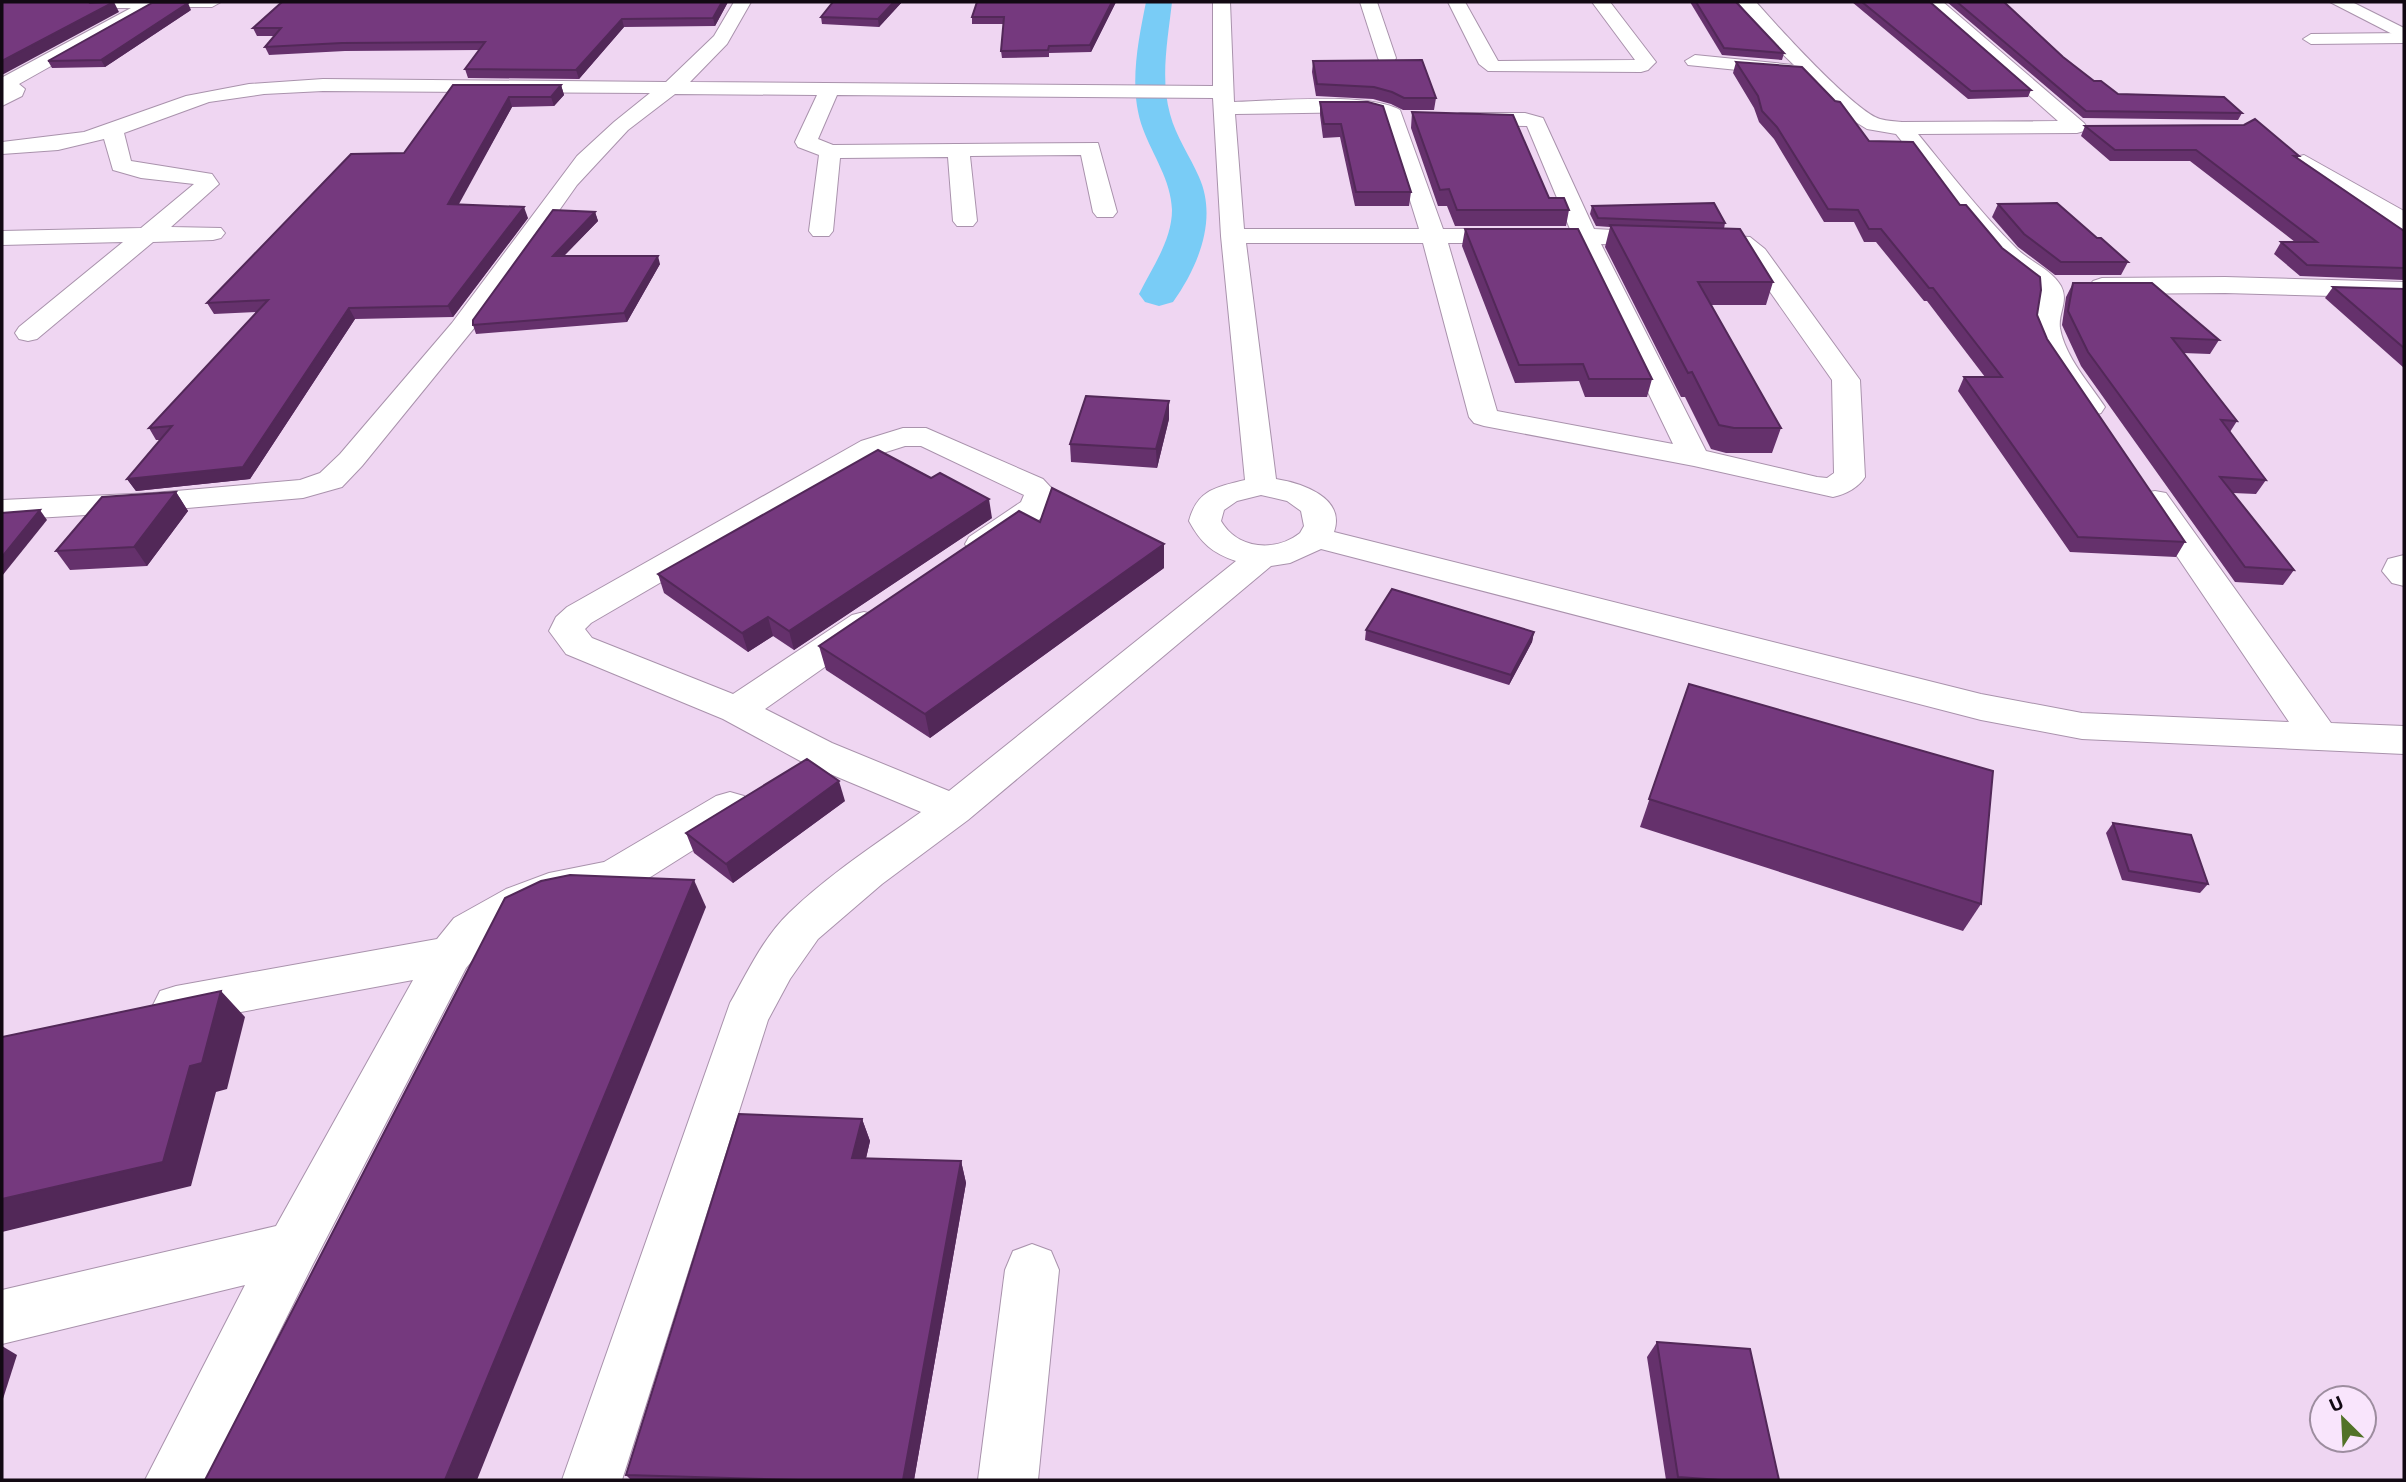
<svg xmlns="http://www.w3.org/2000/svg" width="2406" height="1482" font-family="'Exo 2',sans-serif">
	<style>
		.lines { fill: none; stroke-linecap: round; stroke-linejoin: round }
		.canal { fill: #79ccf6; fill-rule: evenodd }
		.lane-casing { stroke: #a992ac; stroke-width: 2 }
		.street-casing { stroke: #a992ac; stroke-width: 2 }
		.lane { fill: #fff; fill-rule: evenodd }
		.street { fill: #fff; fill-rule: evenodd }
		.wall { fill: #65316c }
		.shaded-wall { fill: #522858 }
		.building { fill: #75397e; stroke: #522858; stroke-width: 2 }
	</style>
	<rect width="100%" height="100%" fill="#efd6f2"/>
	<g class="lines">
		<!-- canal -->
		<path class="canal" d="M1146,2H1172C1168,38 1160,78 1170,114C1176,137 1190,156 1199,177C1218,219 1198,267 1173,302L1159,306L1145,302L1139,294C1152,268 1172,240 1172,210C1171,180 1153,156 1143,129C1128,89 1138,42 1146,2Z"/>
		<!-- lane casing -->
		<g class="lane-casing">
			<polygon id="lane" points="2404,33 2404,43 2311,44 2303,39 2311,34"/>
		</g>
		<!-- street casing -->
		<g class="street-casing">
			<g id="street">
				<polygon points="2,2 221,2 212,7 156,7 19,84 25,89 22,96 2,106 3,77 131,8 2,8"/>
				<path d="M734,2H751L727,44L690,82L1213,86V2H1230L1234,102C1274,101 1368,92 1400,110L1443,229H1570L1527,126L1461,125L1454,123L1451,119L1454,115L1461,113H1525L1543,118L1594,229L1750,237L1765,249L1860,380L1865,477C1858,488 1846,494 1833,497L1694,466L1484,426L1474,423L1469,417L1423,243H1246L1276,479C1301,483 1346,497 1334,532L1981,694L2082,713L2289,722L2139,500L2144,493L2155,491L2166,493L2331,723L2404,726V754L2082,739L1981,720L1321,549L1290,563L1271,566L968,820L882,884L818,939L790,979L768,1020L622,1480H562L730,1003C747,973 763,938 789,913C828,875 876,844 921,812L804,763L723,719L566,654L549,631L556,617L567,607L861,441L903,428H926L1043,479L1056,493L1047,514L993,551L981,554L969,551L965,544L969,537L1021,502L1024,495L921,446H905L883,453L591,623L585,629L592,638L733,694L852,615L864,612L876,615L882,623L876,631L765,709L832,743L949,791L1236,561C1212,553 1201,543 1189,521C1197,490 1216,487 1245,480L1221,236L1213,98L837,95L818,139L833,145L1098,143L1117,212L1113,217H1097L1093,212L1081,155L970,156L977,221L973,226H957L953,221L948,157L840,158L833,231L829,236H813L809,231L819,155L798,147L795,142L817,95L675,94L628,130L577,185L488,311L362,466L342,487L303,498L153,511L2,520V500L153,493L300,480L320,473L340,454L452,323L577,156L614,122L650,93L323,91L264,94L209,102L124,133L131,161L212,174L219,184L171,227L221,228L225,233L221,238L213,240L153,242L37,339L28,341L19,339L15,333L19,327L123,242L2,245V231L141,228L194,184L141,178L113,170L104,139L58,150L2,154V142L84,132L186,96L249,84L323,79L666,82L714,36ZM1367,112L1384,117L1419,229H1244L1235,114ZM1448,243H1576L1673,444L1497,411ZM1601,244L1735,249L1747,259L1832,380L1834,473L1827,478L1817,477L1706,451ZM1261,495L1287,501L1301,511L1304,526L1300,533C1276,552 1238,550 1221,521L1224,510L1237,501Z"/>
				<polygon points="1360,2 1377,2 1396,58 1394,62 1380,62 1378,58"/>
				<polygon points="1448,2 1465,2 1498,61 1635,60 1592,2 1610,2 1656,62 1648,70 1641,72 1488,71 1479,64"/>
				<path d="M1738,2H1756C1777,26 1854,111 1880,119C1887,121 1895,121 1902,122L2058,121L1924,2H1943L2084,123L2087,127L2084,131L2077,133L1918,134C1950,173 1981,213 2016,248C2030,262 2051,269 2061,286C2069,301 2058,313 2060,328C2065,357 2090,384 2105,407L2101,413L2091,416L2081,413L2048,362L2035,332L2034,320L2039,298L2036,288L2002,262L1984,243L1896,134L1867,129L1849,118L1796,67L1795,73L1788,75L1688,65L1685,61L1695,55L1794,65L1772,44Z"/>
				<polygon points="2330,2 2352,2 2404,28 2404,40"/>
				<polygon points="2304,155 2404,211 2404,229 2396,227 2296,167 2293,162 2296,157"/>
				<polygon points="2225,277 2404,282 2404,298 2225,293 2102,294 2093,291 2089,286 2093,281 2102,278"/>
				<polygon points="2404,555 2404,586 2392,583 2382,571 2388,559"/>
				<polygon points="730,792 744,796 750,807 744,818 652,876 627,889 555,906 536,913 486,944 466,968 312,1266 206,1480 145,1480 245,1285 2,1344 2,1290 276,1226 413,980 176,1024 160,1019 153,1005 160,991 176,986 437,939 454,918 506,889 549,873 604,862 716,796"/>
				<polygon points="1032,1244 1051,1251 1059,1270 1038,1480 978,1480 1005,1270 1013,1251"/>
			</g>
		</g>
		<!-- lane -->
		<use href="#lane" class="lane"/>
		<!-- street -->
		<use href="#street" class="street"/>
	</g>
	<!-- wall -->
	<g class="wall">
		<polygon points="728,2 715,26 624,27 579,79 468,78 465,69 479,50 345,51 269,55 265,47 274,36 257,36 253,28"/>
		<polygon points="902,2 879,27 822,24 821,17"/>
		<polygon points="1116,2 1091,52 1049,53 1049,57 1002,58 1001,51 1004,24 972,24 972,17"/>
		<polygon points="1690,2 1736,2 1784,53 1782,60 1722,55"/>
		<polygon points="1852,2 1930,2 2031,90 2028,97 1968,99"/>
		<polygon points="1947,2 2004,2 2063,57 2094,81 2118,94 2242,113 2238,120 2083,118"/>
		<polygon points="191,10 105,67 52,68 48,61"/>
		<polygon points="1313,61 1436,98 1434,110 1403,110 1391,104 1373,99 1316,96 1312,72"/>
		<polygon points="1736,62 1869,141 2037,315 2047,339 2185,542 2176,557 2070,552 1958,391 1964,377 1985,377 1927,301 1924,301 1876,242 1864,242 1854,222 1824,222 1774,139 1759,122 1754,108 1733,73"/>
		<polygon points="453,85 561,85 564,95 554,106 512,107 458,204 528,218 453,317 355,319 250,479 136,491 127,479 161,440 156,440 149,428 257,312 214,314 207,303 404,153"/>
		<polygon points="1320,102 1411,192 1409,206 1355,206 1340,137 1323,138 1320,115"/>
		<polygon points="1412,112 1569,210 1566,226 1455,226 1447,206 1438,206 1411,128"/>
		<polygon points="2085,126 2299,156 2297,159 2404,231 2404,280 2300,276 2274,254 2281,242 2295,242 2190,161 2110,161 2081,136"/>
		<polygon points="1998,204 2097,238 2128,262 2121,275 2055,275 2018,247 1992,217"/>
		<polygon points="1592,206 1725,223 1724,229 1773,282 1766,305 1711,305 1781,428 1772,453 1726,453 1711,449 1685,397 1681,397 1605,247 1610,227 1596,226 1590,214"/>
		<polygon points="595,212 598,221 564,256 660,264 627,322 476,334 473,325"/>
		<polygon points="1465,229 1652,379 1647,397 1585,397 1579,381 1515,383 1462,246"/>
		<polygon points="2073,283 2219,340 2210,354 2183,353 2237,421 2230,432 2266,480 2256,494 2233,493 2294,570 2283,585 2235,582 2081,366 2062,325 2066,297"/>
		<polygon points="2333,287 2404,289 2404,368 2325,298"/>
		<polygon points="1169,419 1157,468 1071,462 1070,444"/>
		<polygon points="176,492 188,511 147,566 70,570 56,551"/>
		<polygon points="992,518 794,650 773,636 748,652 664,593 658,574"/>
		<polygon points="1164,568 930,738 826,670 819,646"/>
		<polygon points="1366,630 1534,632 1532,642 1509,685 1365,640"/>
		<polygon points="1689,684 1981,904 1963,931 1640,827"/>
		<polygon points="845,801 733,883 694,853 686,833"/>
		<polygon points="2113,823 2208,884 2200,893 2122,880 2106,833"/>
		<polygon points="862,1119 870,1141 866,1158 961,1161 966,1183 914,1480 631,1480 626,1475"/>
		<polygon points="1657,1342 1779,1480 1666,1480 1647,1357"/>
	</g>
	<!-- shaded-wall -->
	<g class="shaded-wall">
		<polygon points="92,2 94,2 99,10 114,2 119,12 2,75 2,61"/>
		<polygon points="722,2 728,2 715,26 713,18"/>
		<polygon points="894,2 902,2 879,27 878,19"/>
		<polygon points="1112,2 1116,2 1091,52 1090,45"/>
		<polygon points="188,3 191,10 105,67 101,60"/>
		<polygon points="622,19 624,27 579,79 576,70"/>
		<polygon points="561,85 564,95 554,106 551,97"/>
		<polygon points="509,97 512,107 453,215 448,204"/>
		<polygon points="524,207 528,218 453,317 448,306"/>
		<polygon points="595,212 598,221 556,264 553,256"/>
		<polygon points="658,256 660,264 627,322 624,313"/>
		<polygon points="349,308 355,319 250,479 136,491 127,479"/>
		<polygon points="1169,401 1169,419 1157,468 1156,449"/>
		<polygon points="176,492 188,511 147,566 134,547"/>
		<polygon points="989,499 992,518 794,650 789,631"/>
		<polygon points="40,510 47,520 2,576 2,557"/>
		<polygon points="1164,544 1164,568 930,738 925,714"/>
		<polygon points="768,617 773,636 748,652 742,633"/>
		<polygon points="1534,632 1532,642 1509,685 1511,675"/>
		<polygon points="839,781 845,801 733,883 726,864"/>
		<polygon points="694,880 706,907 477,1480 445,1480"/>
		<polygon points="221,991 245,1017 227,1089 216,1092 191,1186 2,1232 2,1199 190,1066"/>
		<polygon points="862,1119 870,1141 861,1180 852,1158"/>
		<polygon points="961,1161 966,1183 914,1480 903,1480"/>
		<polygon points="2,1346 17,1355 2,1402"/>
	</g>
	<!-- building -->
	<g class="building">
		<polygon points="2,2 92,2 91,3 114,2 2,61"/>
		<polygon points="282,2 722,2 713,18 622,19 576,70 465,69 485,42 342,43 265,47 281,28 253,28"/>
		<polygon points="833,2 894,2 878,19 821,17"/>
		<polygon points="977,2 1112,2 1090,45 1049,46 1048,50 1001,51 1004,17 972,17"/>
		<polygon points="1696,2 1736,2 1784,53 1724,48"/>
		<polygon points="1862,2 1930,2 2031,90 1971,91"/>
		<polygon points="1957,2 2004,2 2063,57 2094,81 2101,81 2118,94 2224,97 2242,113 2086,111"/>
		<polygon points="152,3 188,3 101,60 48,61"/>
		<polygon points="1422,60 1436,98 1404,98 1392,92 1374,87 1317,84 1313,61"/>
		<polygon points="1736,62 1802,67 1835,101 1840,102 1869,141 1913,142 1960,205 1966,205 2002,248 2040,277 2041,290 2037,315 2047,339 2185,542 2078,537 1964,377 2002,377 1933,288 1929,288 1881,229 1869,229 1858,210 1828,209 1777,127 1762,111 1758,96"/>
		<polygon points="453,85 561,85 551,97 509,97 448,204 524,207 448,306 349,308 243,467 127,479 172,426 149,428 268,300 207,303 351,154 404,153"/>
		<polygon points="1320,102 1368,102 1383,106 1411,192 1356,192 1341,124 1324,124"/>
		<polygon points="1412,112 1513,115 1549,198 1564,198 1569,210 1457,210 1449,189 1440,190"/>
		<polygon points="2255,119 2299,156 2294,156 2404,231 2404,268 2307,265 2281,242 2317,242 2196,150 2115,150 2085,126 2244,125"/>
		<polygon points="1714,203 1725,223 1598,218 1592,206"/>
		<polygon points="2057,203 2097,238 2101,238 2128,262 2061,262 2024,234 1998,204"/>
		<polygon points="553,210 595,212 553,256 658,256 624,313 473,325 473,320"/>
		<polygon points="1610,225 1740,229 1773,282 1698,282 1781,428 1734,428 1719,425 1692,372 1688,373"/>
		<polygon points="1465,229 1578,229 1652,379 1589,379 1583,364 1519,365"/>
		<polygon points="2073,283 2152,283 2219,340 2172,338 2237,421 2221,420 2266,480 2220,477 2294,570 2245,567 2088,352 2068,311"/>
		<polygon points="2333,287 2404,289 2404,348"/>
		<polygon points="1086,396 1169,401 1156,449 1070,444"/>
		<polygon points="878,450 931,478 940,473 989,499 789,631 768,617 742,633 658,574"/>
		<polygon points="1052,488 1164,544 925,714 819,646 1019,511 1040,522"/>
		<polygon points="176,492 134,547 56,551 102,497"/>
		<polygon points="40,510 2,557 2,513"/>
		<polygon points="1392,589 1534,632 1511,675 1366,630"/>
		<polygon points="1689,684 1993,771 1981,904 1649,799"/>
		<polygon points="807,759 839,781 726,864 686,833"/>
		<polygon points="2113,823 2191,835 2208,884 2129,871"/>
		<polygon points="570,875 694,880 445,1480 205,1480 505,898 541,881"/>
		<polygon points="221,991 202,1063 190,1066 163,1162 2,1199 2,1037"/>
		<polygon points="739,1114 862,1119 852,1158 961,1161 903,1480 798,1480 626,1475"/>
		<polygon points="1657,1342 1750,1349 1779,1480 1721,1480 1678,1477"/>
	</g>
	<!-- border -->
	<rect width="2406" height="1482" fill="none" stroke="#120913" stroke-width="7"/>
	<!-- north arrow -->
	<g transform="translate(2343 1419) rotate(336)"><circle r="33" fill="#f9e5fc" stroke="#9d8d9f" stroke-width="2"/>
	<path d="M0-5L12 26L0 18L-12 26Z" fill="#527228"/>
	<text y="-10" font-size="19" font-weight="bold" text-anchor="middle" fill="#120913">U</text>
	</g>
</svg>
